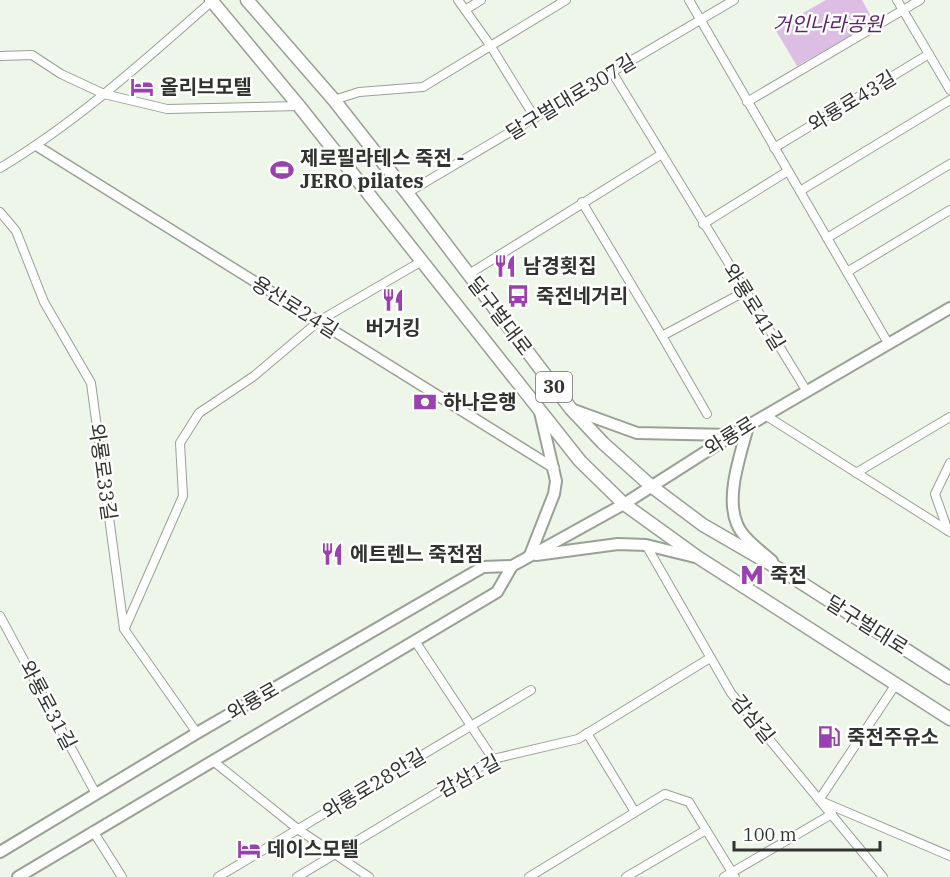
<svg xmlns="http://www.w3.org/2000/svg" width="950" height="877" font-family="'IBM Plex Serif','Noto Sans KR',serif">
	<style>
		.green { fill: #dcbde4 }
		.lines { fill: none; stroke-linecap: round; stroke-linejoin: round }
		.minor-casing { stroke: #99a095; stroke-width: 10 }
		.tertiary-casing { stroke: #99a095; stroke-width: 12 }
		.secondary-casing { stroke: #99a095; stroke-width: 14 }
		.primary-casing { stroke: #99a095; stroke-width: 15 }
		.minor { stroke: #fff; stroke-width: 8 }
		.tertiary { stroke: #fff; stroke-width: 9 }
		.secondary { stroke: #fff; stroke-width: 10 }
		.primary { stroke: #fff; stroke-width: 12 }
		.labels { text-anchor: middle; stroke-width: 5; stroke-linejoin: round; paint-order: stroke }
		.shield { fill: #fff; stroke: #6f706d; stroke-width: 1.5 }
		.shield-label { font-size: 18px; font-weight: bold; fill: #31332f }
		.park-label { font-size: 20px; font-style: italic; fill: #5d256a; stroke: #fff }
		.poi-label { font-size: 20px; font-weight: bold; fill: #31332f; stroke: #fff; text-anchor: start }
		.street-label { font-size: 20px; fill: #31332f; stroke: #fff }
	</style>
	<rect width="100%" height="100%" fill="#eef5e9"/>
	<!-- green -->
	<polygon class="green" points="826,0 862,0 874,22 797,66 775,29"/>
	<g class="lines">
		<!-- minor casing -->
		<g class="minor-casing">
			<g id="minor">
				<polyline points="458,0 490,45 535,118"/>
				<polyline points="689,0 888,343"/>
				<polyline points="897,0 950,90"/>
				<polyline points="465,10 481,0"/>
				<polyline points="0,56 32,55 61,74 104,94 167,109 299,106"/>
				<polyline points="612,72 806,390"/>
				<polyline points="334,100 359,92 423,87 566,0"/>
				<polyline points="747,102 920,0"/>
				<polyline points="774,148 929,54"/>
				<path d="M0,168C78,121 144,61 212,1"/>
				<polyline points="800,191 950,100"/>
				<polyline points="407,193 734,0"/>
				<polyline points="582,202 662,336 744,292"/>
				<polyline points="0,212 16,231 44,302 91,383 124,629 197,733"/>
				<polyline points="703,224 788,171"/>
				<polyline points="827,238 950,164"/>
				<polyline points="847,272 950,210"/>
				<polyline points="469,274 662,154"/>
				<polyline points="662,336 707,414"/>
				<polyline points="765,415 950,532"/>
				<polyline points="856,473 950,417"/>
				<polyline points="948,531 935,494 950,463"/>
				<polyline points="646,545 731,693 883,877"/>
				<polyline points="0,616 96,794"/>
				<polyline points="125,628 183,496 180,443 199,413 254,376 319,321 422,261"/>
				<polyline points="415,641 493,759"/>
				<polyline points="587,733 635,812"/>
				<polyline points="213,761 299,830 369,877"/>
				<polyline points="819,800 896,684"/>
				<polyline points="823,802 950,856"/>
				<polyline points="93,831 122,877"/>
				<polyline points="218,877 531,690"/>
				<polyline points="297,877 493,759 578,739 710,658"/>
				<polyline points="529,877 665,794 689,802 735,877"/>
				<polyline points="626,877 706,830"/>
				<polyline points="724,877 832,814"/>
			</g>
		</g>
		<!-- tertiary casing -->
		<g class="tertiary-casing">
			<polyline id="tertiary" points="37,146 554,468"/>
		</g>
		<!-- secondary casing -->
		<g class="secondary-casing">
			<g id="secondary">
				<polyline points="571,409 637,433 731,435"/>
				<path d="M748,426C741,454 725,496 737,524C743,539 761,551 772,561"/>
				<polyline points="530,555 554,494 556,481 540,412"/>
				<polyline points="536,555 618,544 646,545 695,557"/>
				<polyline points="0,852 197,733 483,567 512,566"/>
				<polyline points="18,877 497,592 512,566 624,504 732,435 950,308"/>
			</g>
		</g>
		<!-- primary casing -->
		<g class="primary-casing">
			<g id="primary">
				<polyline points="211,0 299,106 580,461 624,504 699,558 950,719"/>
				<polyline points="247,0 334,100 407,193 571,409 603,443 651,486 703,525 786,573 950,678"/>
			</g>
		</g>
		<!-- minor -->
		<use href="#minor" class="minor"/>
		<!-- tertiary -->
		<use href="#tertiary" class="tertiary"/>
		<!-- secondary -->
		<use href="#secondary" class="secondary"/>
		<!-- primary -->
		<use href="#primary" class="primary"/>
	</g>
	<!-- icons -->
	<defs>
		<g id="hotel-bare" transform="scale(1.8)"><path d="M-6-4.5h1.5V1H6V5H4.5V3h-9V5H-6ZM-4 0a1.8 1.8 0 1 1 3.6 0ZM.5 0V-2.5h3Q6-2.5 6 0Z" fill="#9941ae" stroke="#fff" stroke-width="2.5" paint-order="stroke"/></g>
		<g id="stadium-bare" transform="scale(1.8)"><path d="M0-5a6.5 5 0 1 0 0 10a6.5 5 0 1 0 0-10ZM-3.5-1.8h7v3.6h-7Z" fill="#9941ae" stroke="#fff" stroke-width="2.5" paint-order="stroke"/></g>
		<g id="restaurant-bare" transform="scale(1.8)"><path d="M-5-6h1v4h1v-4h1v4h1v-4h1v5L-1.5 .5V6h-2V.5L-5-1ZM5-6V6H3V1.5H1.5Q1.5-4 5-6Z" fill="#9941ae" stroke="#fff" stroke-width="2.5" paint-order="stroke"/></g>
		<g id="bus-bare" transform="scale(1.8)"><path d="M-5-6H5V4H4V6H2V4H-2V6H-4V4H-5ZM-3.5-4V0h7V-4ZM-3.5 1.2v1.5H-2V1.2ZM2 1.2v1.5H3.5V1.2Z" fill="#9941ae" stroke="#fff" stroke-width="2.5" paint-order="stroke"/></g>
		<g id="bank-bare" transform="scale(1.8)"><path d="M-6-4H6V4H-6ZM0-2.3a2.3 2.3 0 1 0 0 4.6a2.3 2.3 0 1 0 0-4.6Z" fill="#9941ae" stroke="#fff" stroke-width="2.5" paint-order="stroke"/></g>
		<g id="metro-bare" transform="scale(1.8)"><path d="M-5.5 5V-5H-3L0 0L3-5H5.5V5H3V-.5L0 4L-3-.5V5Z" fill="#9941ae" stroke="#fff" stroke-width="2.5" paint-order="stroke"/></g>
		<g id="fuel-bare" transform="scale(1.8)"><path d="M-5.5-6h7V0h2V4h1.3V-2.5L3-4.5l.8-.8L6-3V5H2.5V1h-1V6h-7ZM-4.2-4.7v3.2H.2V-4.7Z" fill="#9941ae" stroke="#fff" stroke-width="2.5" paint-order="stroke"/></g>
	</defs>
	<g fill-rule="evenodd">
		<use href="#hotel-bare" x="142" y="87"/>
		<use href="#stadium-bare" x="282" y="170"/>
		<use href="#restaurant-bare" x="505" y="266"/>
		<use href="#bus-bare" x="518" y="296"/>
		<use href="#restaurant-bare" x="393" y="300"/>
		<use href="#bank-bare" x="425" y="402"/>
		<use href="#restaurant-bare" x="332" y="554"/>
		<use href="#metro-bare" x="752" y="575"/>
		<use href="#fuel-bare" x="829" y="737"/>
		<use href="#hotel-bare" x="249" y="849"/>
	</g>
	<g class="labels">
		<!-- shield labels -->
		<rect class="shield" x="536" y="372" width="36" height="30" rx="4.5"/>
		<g class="shield-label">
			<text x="554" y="393">30</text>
		</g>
		<!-- park labels -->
		<g class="park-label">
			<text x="828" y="31">거인나라공원</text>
		</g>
		<!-- poi labels -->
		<g class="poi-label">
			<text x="160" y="94">올리브모텔</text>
			<text x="300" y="165">제로필라테스 죽전 -<tspan x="300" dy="23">JERO pilates</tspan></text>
			<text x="523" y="273">남경횟집</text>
			<text x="536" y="303">죽전네거리</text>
			<text x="393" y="335" text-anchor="middle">버거킹</text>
			<text x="443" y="409">하나은행</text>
			<text x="350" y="561">에트렌느 죽전점</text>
			<text x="770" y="582">죽전</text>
			<text x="847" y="744">죽전주유소</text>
			<text x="267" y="856">데이스모텔</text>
		</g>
		<!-- street labels -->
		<g class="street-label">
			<text transform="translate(571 97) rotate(-31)" y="7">달구벌대로307길</text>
			<text transform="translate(852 101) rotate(-31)" y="7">와룡로43길</text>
			<text transform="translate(295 307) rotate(32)" y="7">용산로24길</text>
			<text transform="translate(754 307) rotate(58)" y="7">와룡로41길</text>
			<text transform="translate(500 316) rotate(53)" y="7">달구벌대로</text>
			<text transform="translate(730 436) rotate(-32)" y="7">와룡로</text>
			<text transform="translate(103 472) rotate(82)" y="7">와룡로33길</text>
			<text transform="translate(867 625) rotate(32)" y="7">달구벌대로</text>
			<text transform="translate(253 701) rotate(-30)" y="7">와룡로</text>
			<text transform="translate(48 705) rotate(62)" y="7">와룡로31길</text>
			<text transform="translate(753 719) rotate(51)" y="7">감삼길</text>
			<text transform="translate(469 776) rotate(-28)" y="7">감삼1길</text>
			<text transform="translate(374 784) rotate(-31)" y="7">와룡로28안길</text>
		</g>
	</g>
	<!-- scale -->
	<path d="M734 841v9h146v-9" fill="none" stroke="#31332f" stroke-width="3"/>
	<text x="743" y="841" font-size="18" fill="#31332f" stroke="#ffffff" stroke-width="4.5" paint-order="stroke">100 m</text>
</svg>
